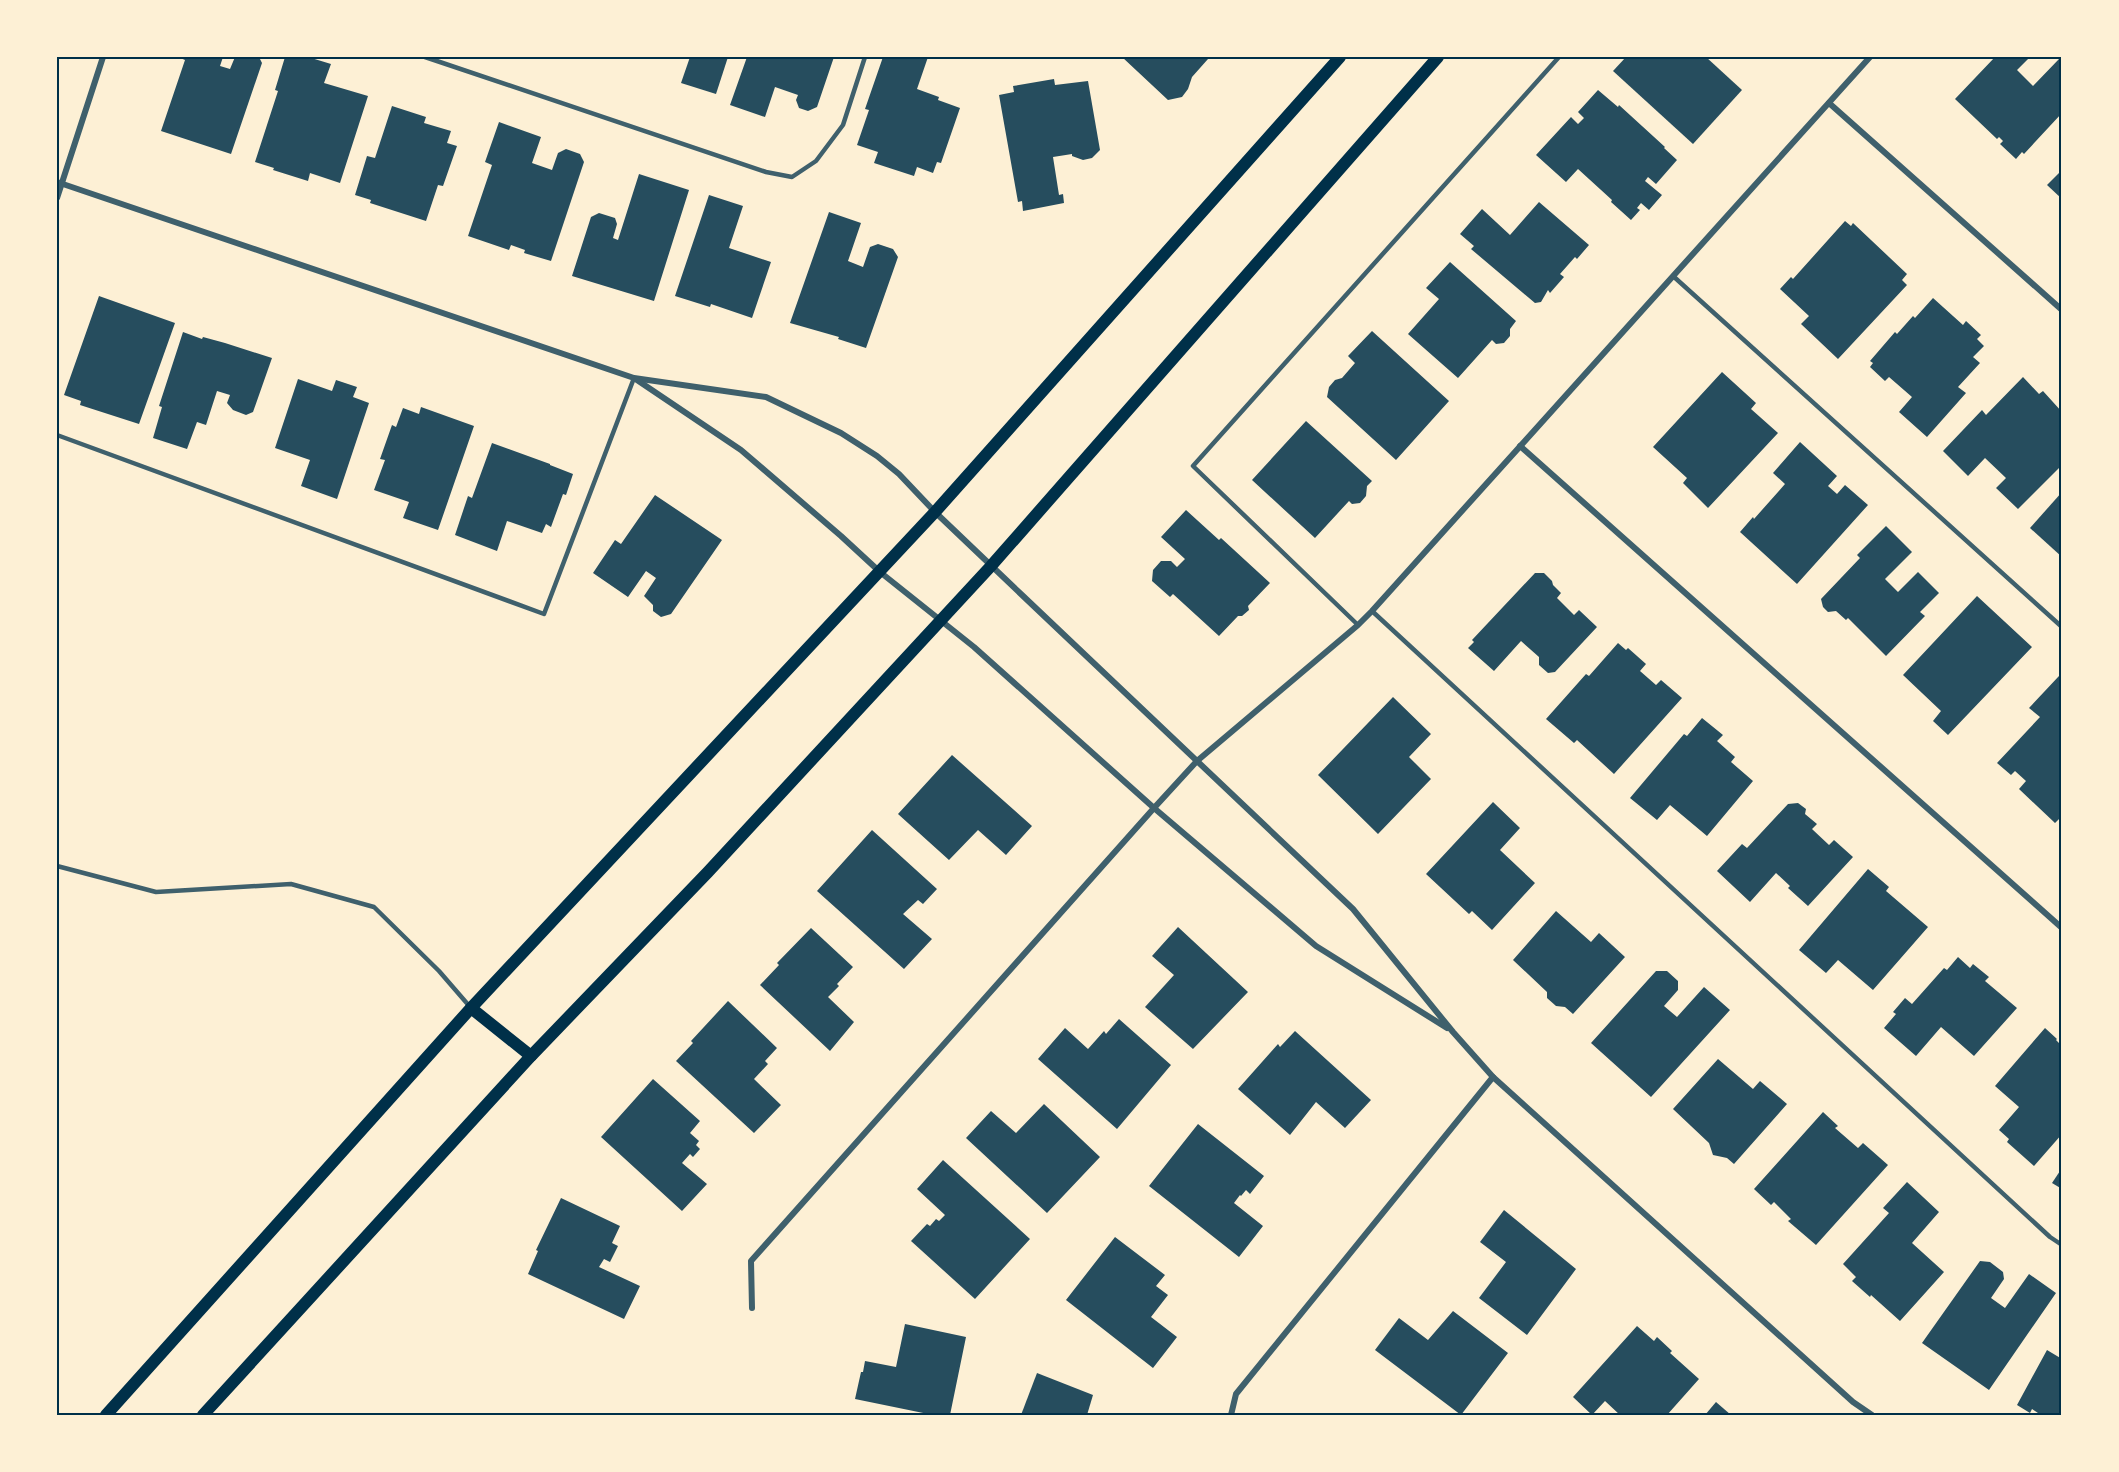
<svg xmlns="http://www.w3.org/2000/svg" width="2119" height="1472" font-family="'DM Sans',sans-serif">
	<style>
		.building { fill: #264d5e }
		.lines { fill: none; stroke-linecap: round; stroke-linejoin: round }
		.service { stroke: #3f606c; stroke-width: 4.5 }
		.minor { stroke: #3f606c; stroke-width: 6 }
		.secondary { stroke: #003049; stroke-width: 12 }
		.neatline { fill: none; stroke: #003049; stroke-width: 2 }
	</style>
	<rect width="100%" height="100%" fill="#fdf0d5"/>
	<!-- building -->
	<g class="building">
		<polygon points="178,57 223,57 220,66 230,69 235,57 259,57 262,63 231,154 161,131 185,60"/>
		<polygon points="285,57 308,57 331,64 324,83 368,96 340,183 310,173 308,181 273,170 274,168 255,162 278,91 275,90"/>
		<polygon points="690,57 728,57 716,94 681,83"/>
		<polygon points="747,57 834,57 817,107 808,111 799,108 796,100 798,95 775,87 765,117 730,105"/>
		<polygon points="883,57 928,57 917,89 939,97 938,100 960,108 941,163 937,162 933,173 917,167 914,176 874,163 878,152 857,145 869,110 865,109"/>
		<polygon points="1122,57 1206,57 1208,59 1192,77 1188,89 1182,97 1168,100"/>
		<polygon points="1626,57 1706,57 1742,90 1693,144 1613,71"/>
		<polygon points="1995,57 2027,57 2029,58 2017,70 2033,86 2059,59 2062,61 2062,113 2024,154 2022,152 2016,159 2000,144 2003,141 1999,137 1997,139 1955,99"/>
		<polygon points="1054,79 1055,85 1088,81 1100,150 1092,158 1083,160 1072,156 1072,154 1053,157 1059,195 1063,194 1064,203 1023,211 1022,201 1018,202 999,95 1014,92 1013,86"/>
		<polygon points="1598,90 1618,107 1619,105 1665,147 1664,148 1677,160 1656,184 1648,177 1645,181 1662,195 1649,210 1641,203 1637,208 1640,210 1631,220 1611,202 1612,200 1578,169 1566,182 1536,155 1571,117 1578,124 1584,118 1578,112"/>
		<polygon points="392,106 426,117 424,123 451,131 447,143 457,146 443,186 438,185 426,221 370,203 371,200 355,195 367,156 375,158"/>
		<polygon points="499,122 541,137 532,163 552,170 558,153 566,149 580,154 584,162 551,261 524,253 525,250 511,245 509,250 468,236 492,165 485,162"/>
		<polygon points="2062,170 2062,199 2047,185"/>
		<polygon points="639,174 689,190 654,301 572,276 591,217 599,213 615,218 617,224 613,238 618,240"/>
		<polygon points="709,195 743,206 729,248 771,262 752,318 711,304 710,307 675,296"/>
		<polygon points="1539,202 1589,245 1577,259 1575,257 1560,274 1564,277 1550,293 1548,290 1541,302 1535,303 1471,249 1474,246 1460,234 1482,209 1510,235"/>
		<polygon points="829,212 861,223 848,261 863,267 870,247 878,244 893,249 898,257 866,348 838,339 839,337 790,323"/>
		<polygon points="1845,221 1851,226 1853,223 1907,274 1902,280 1907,285 1838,359 1801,324 1809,316 1780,289 1791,277 1793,279"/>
		<polygon points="1450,262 1516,321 1510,329 1510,336 1504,343 1496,344 1492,340 1458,378 1408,334 1439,299 1426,288"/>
		<polygon points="99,296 175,323 139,424 80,405 81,401 64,395"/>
		<polygon points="1933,298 1963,325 1966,321 1981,335 1977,339 1984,346 1973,357 1980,363 1958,387 1966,393 1927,437 1899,412 1912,397 1889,377 1885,381 1870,367 1873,363 1870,361 1895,332 1897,334 1913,316 1915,318"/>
		<polygon points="1372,331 1449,401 1396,460 1327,397 1329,387 1335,380 1342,378 1355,363 1348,356"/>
		<polygon points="183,332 202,339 203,337 225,343 272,358 253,412 246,415 233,410 227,403 230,395 217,391 206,425 197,422 187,449 153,438 162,407 159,406"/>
		<polygon points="1722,372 1756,403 1751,409 1778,433 1708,508 1683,483 1687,478 1653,447"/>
		<polygon points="2023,377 2039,394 2043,391 2062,412 2062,465 2018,509 1996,488 2006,478 1985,458 1968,476 1943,451 1982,410 1986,415"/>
		<polygon points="298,379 332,391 336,380 357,387 353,397 369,403 337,499 301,486 310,460 275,448"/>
		<polygon points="421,407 474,426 438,530 403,518 409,502 374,490 385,460 380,459 392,425 396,427 403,408 419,414"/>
		<polygon points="1306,421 1372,481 1367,486 1366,496 1360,503 1352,504 1349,501 1315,538 1252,480"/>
		<polygon points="1800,442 1837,476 1828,486 1837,494 1845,485 1868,505 1797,584 1740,532 1753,517 1754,519 1785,484 1773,473"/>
		<polygon points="492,443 550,464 550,465 573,474 566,495 563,494 551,527 546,524 542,533 507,521 497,551 455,535 468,496 472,498"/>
		<polygon points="2062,492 2062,557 2030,528"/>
		<polygon points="655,495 722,540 671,614 661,617 653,611 653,605 644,596 656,578 646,571 628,597 593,573 615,540 621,544"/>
		<polygon points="1186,510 1219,540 1221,538 1270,583 1248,606 1249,610 1242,616 1238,616 1219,636 1173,594 1170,597 1152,581 1153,570 1161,561 1171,561 1177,567 1185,559 1161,537"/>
		<polygon points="1886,526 1912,552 1885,579 1898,592 1918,572 1939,593 1920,612 1925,616 1886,656 1848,618 1846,620 1836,611 1828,612 1823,607 1821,599 1860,558 1857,555"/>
		<polygon points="1535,573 1544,573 1552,581 1553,585 1561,593 1557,598 1574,615 1579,610 1597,627 1555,672 1548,673 1539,665 1539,657 1521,641 1494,671 1468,648 1474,642 1472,640"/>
		<polygon points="1977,596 2032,647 1948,735 1933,721 1941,711 1903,675"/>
		<polygon points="1618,643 1626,650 1628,648 1646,664 1640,671 1656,685 1661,680 1682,698 1614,774 1577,740 1574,743 1546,719 1586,674 1589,676"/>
		<polygon points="2059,676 2062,678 2062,816 2055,823 2019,789 2026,781 2015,771 2011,775 1997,763 2040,717 2029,708"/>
		<polygon points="1393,697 1431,734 1409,757 1431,779 1378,834 1318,775"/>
		<polygon points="1702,718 1723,735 1717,741 1735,757 1731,762 1753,781 1707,836 1670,805 1657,820 1630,798 1684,734 1687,736"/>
		<polygon points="952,755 1032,826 1006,855 978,830 949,860 898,814"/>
		<polygon points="1493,802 1520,828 1500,850 1535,883 1492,930 1472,911 1469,914 1426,874"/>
		<polygon points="1798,803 1806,809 1805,814 1817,824 1812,829 1829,845 1834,840 1853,857 1808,906 1788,888 1790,886 1776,873 1750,902 1717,871 1742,844 1747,848 1788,804"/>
		<polygon points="872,830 937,889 923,904 918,900 903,914 932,939 904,969 817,891"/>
		<polygon points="1868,869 1889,887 1886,891 1928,927 1873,990 1838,960 1826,973 1799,950"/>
		<polygon points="1556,911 1591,942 1599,933 1625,957 1573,1014 1565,1007 1556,1006 1547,998 1547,992 1513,960"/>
		<polygon points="1178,927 1248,992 1193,1049 1145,1007 1174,975 1152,956"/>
		<polygon points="811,928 853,967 837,984 839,986 828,997 854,1022 830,1051 760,985 779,965 777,963"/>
		<polygon points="1958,957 1970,968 1973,964 1989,977 1985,981 2017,1008 1974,1056 1941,1027 1916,1056 1884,1028 1896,1014 1893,1012 1905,998 1912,1004 1944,968 1947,970"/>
		<polygon points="1656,971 1667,971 1678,981 1678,990 1664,1006 1677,1017 1704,987 1730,1010 1651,1097 1591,1043"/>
		<polygon points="728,1001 777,1048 765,1061 768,1064 754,1079 781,1105 754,1133 676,1061 693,1043 691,1041"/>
		<polygon points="1119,1019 1171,1065 1117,1129 1038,1059 1065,1028 1088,1049 1104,1031 1106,1034"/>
		<polygon points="2045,1028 2057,1039 2056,1040 2062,1046 2062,1134 2034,1166 2007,1142 2009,1139 1999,1130 2019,1107 1995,1086"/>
		<polygon points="1295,1031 1371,1100 1345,1128 1316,1102 1290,1135 1238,1089 1278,1044 1280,1047"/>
		<polygon points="1718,1059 1753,1089 1760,1081 1787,1104 1734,1164 1727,1158 1713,1155 1709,1143 1673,1109"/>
		<polygon points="653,1079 700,1121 690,1133 699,1141 696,1145 700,1149 693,1157 690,1154 682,1163 707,1184 682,1211 601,1137"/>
		<polygon points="1044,1104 1100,1157 1047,1213 966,1138 991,1111 1016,1133"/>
		<polygon points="1823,1112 1838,1126 1835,1128 1858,1148 1863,1143 1888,1165 1816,1245 1788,1221 1791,1219 1774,1202 1771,1205 1754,1189"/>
		<polygon points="1198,1124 1264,1176 1250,1194 1246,1190 1241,1196 1240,1195 1234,1203 1263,1226 1239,1257 1149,1186"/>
		<polygon points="943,1160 1030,1239 975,1299 911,1241 927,1224 930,1226 936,1219 939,1221 945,1215 917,1189"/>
		<polygon points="2062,1168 2062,1189 2052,1183"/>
		<polygon points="1907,1182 1939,1212 1912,1243 1944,1272 1900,1321 1871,1295 1870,1297 1852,1281 1856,1277 1843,1264 1889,1213 1883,1208"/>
		<polygon points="561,1198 620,1226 612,1243 618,1246 610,1262 604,1259 599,1267 640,1286 624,1319 528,1274 538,1251 536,1250"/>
		<polygon points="1504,1210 1576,1269 1527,1335 1479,1298 1506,1262 1480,1242"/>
		<polygon points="1115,1237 1165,1275 1156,1286 1168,1295 1151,1317 1177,1337 1153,1368 1066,1300"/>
		<polygon points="1980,1261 1990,1262 2003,1272 2004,1279 1991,1298 2005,1308 2029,1274 2056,1293 1989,1390 1922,1343"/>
		<polygon points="1453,1311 1508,1353 1461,1415 1375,1350 1399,1318 1428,1340"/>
		<polygon points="905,1324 966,1337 950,1415 933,1415 855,1399 861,1372 863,1372 865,1361 896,1367"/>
		<polygon points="1637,1326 1654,1341 1657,1337 1672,1351 1670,1353 1699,1379 1667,1415 1620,1415 1605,1401 1592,1415 1573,1397"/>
		<polygon points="2047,1350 2062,1359 2062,1415 2041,1415 2032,1409 2030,1413 2017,1405"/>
		<polygon points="1037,1373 1093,1395 1087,1415 1021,1415"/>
		<polygon points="1716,1402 1731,1415 1705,1415"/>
	</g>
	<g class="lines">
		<!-- service -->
		<g class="service">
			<polyline points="425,57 766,172 792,177 816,161 843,125 865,57"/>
			<polyline points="1673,276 2062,627"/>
			<polyline points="57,435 544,614 634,378"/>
			<polyline points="1372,611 2050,1237 2062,1245"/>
			<polyline points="1358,625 1193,466 1559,57"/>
			<polyline points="57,866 156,892 291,884 374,907 439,971 471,1008"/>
		</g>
		<!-- minor -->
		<g class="minor">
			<polyline points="1829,103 2062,310"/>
			<polyline points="57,182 634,378 766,397 841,433 877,456 899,474 935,512 1022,595 1353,909 1453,1032 1493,1077 1853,1402 1872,1415"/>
			<polyline points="57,198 103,57"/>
			<polyline points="637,380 741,450 841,536 880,572 974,647 1154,808 1316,946 1447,1028"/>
			<polyline points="1520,446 2062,928"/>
			<polyline points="752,1308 751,1261 1154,808 1197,761 1358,625 1372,611 1870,57"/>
			<polyline points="1231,1415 1236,1394 1493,1077"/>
		</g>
		<!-- secondary -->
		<g class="secondary">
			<polyline points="471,1008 531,1056"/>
			<polyline points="106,1415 471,1008 935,512 1340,57"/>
			<polyline points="203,1415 531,1056 708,872 991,566 1438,57"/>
		</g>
	</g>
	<!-- border -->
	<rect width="2119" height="1472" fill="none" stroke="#fdf0d5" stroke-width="117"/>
	<rect x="58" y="58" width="2002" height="1356" class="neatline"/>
</svg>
